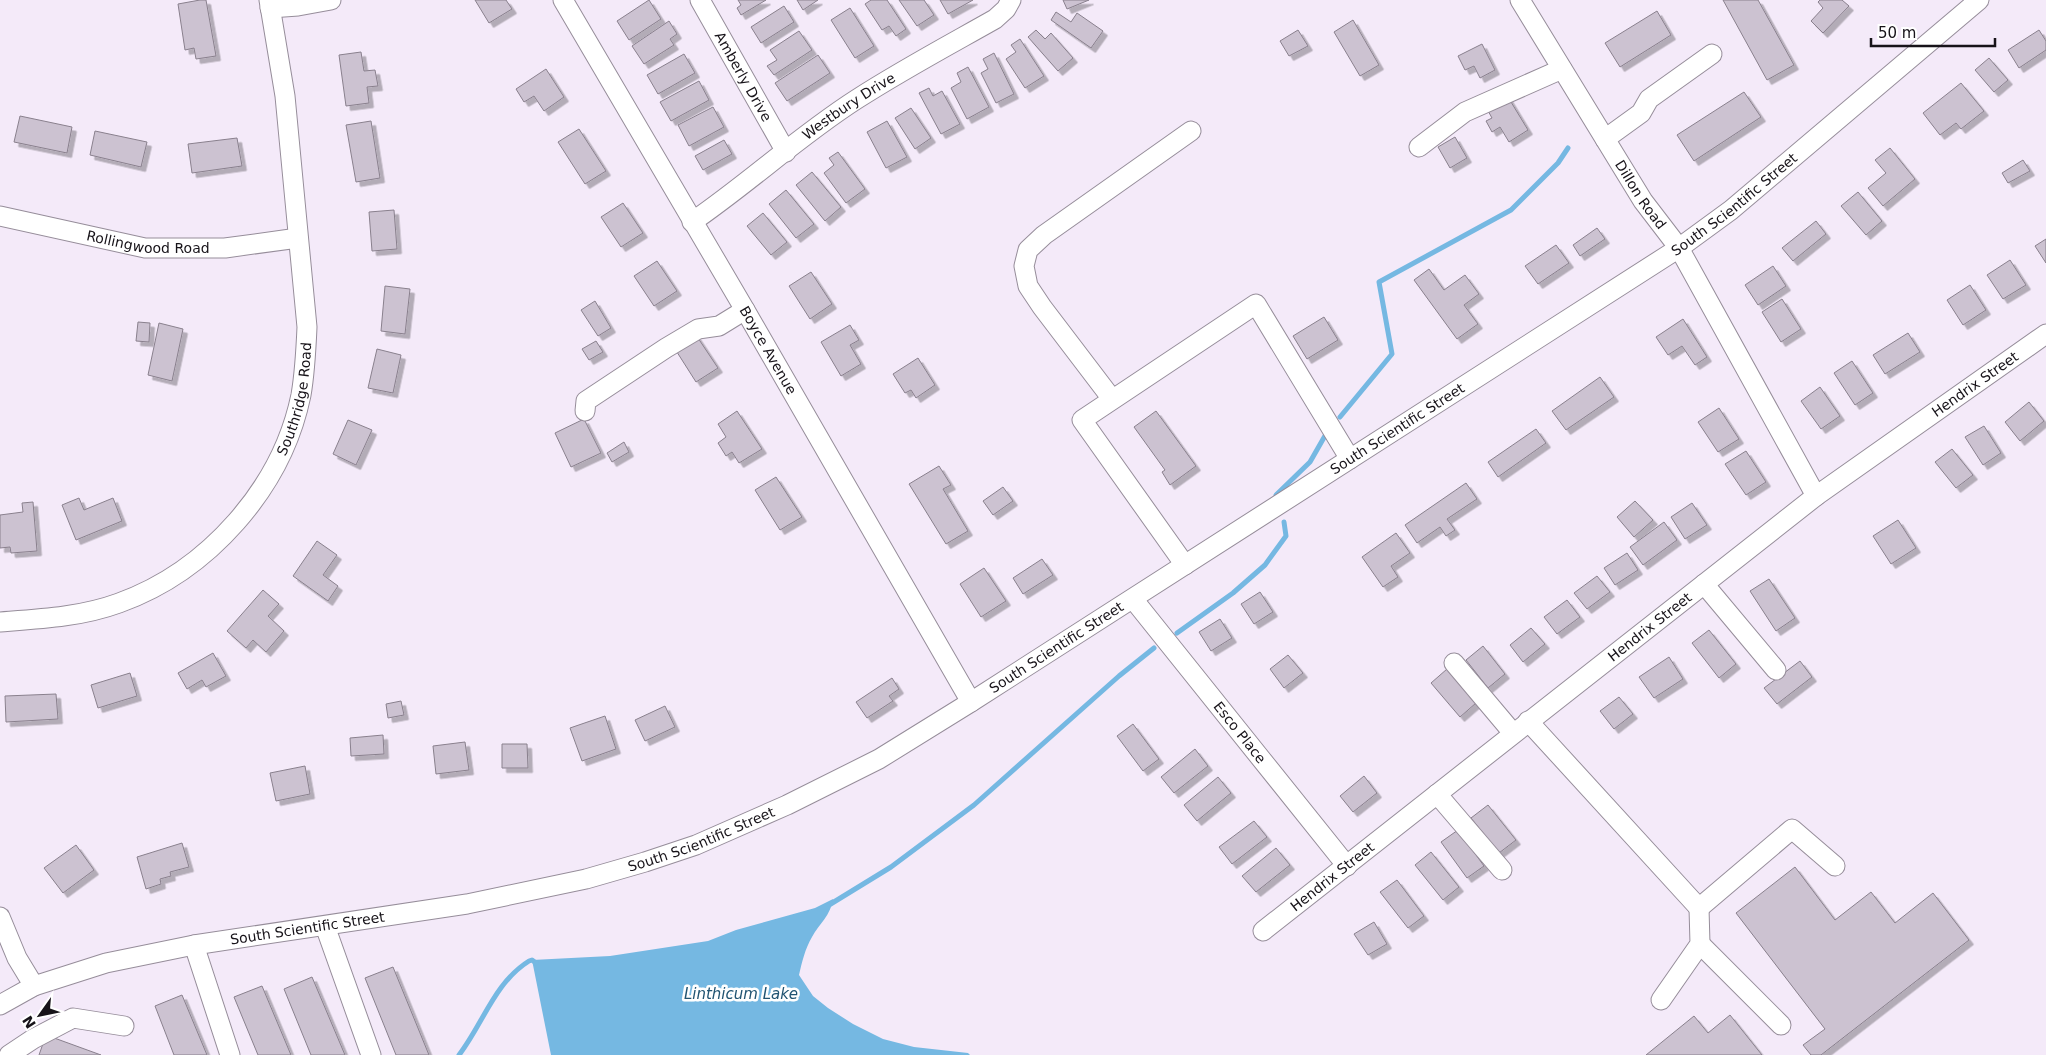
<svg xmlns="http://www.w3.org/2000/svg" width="2046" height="1055" font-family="'DejaVu Sans',sans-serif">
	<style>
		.water { fill: #75b8e2 }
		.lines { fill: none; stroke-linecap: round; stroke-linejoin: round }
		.stream { stroke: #75b8e2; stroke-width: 5 }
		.building { fill: #ccc2d1; stroke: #89808d; filter: url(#shadow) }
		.minor-casing { stroke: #968d9a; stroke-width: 21 }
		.minor { stroke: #fff; stroke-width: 19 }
		.labels { text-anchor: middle; stroke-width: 5; stroke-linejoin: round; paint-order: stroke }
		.street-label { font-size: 14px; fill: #171319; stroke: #fff }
		.water-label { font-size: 15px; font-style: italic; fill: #215472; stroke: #fff }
	</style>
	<defs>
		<filter id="shadow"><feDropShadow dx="4.5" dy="4.5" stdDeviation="0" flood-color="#0004"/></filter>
	</defs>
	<rect width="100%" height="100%" fill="#f4eaf9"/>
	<!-- water -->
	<path class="water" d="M833,899C831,915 819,924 812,937C805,949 802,962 799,975L813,996L828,1008L853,1024L883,1039L914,1047L968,1053L970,1055H551L532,960L610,956L708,941L736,930L815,908Z"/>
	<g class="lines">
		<!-- stream -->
		<g class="stream">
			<polyline points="1340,417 1392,354 1379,282 1511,210 1558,163 1568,148"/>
			<polyline points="1276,495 1310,462 1326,434"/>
			<polyline points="1177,633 1233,593 1265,565 1286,536 1284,522"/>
			<polyline points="829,905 891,867 974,805 1119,676 1154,648"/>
			<path d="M459,1055C483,1024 494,983 529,961L532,960L536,963"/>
		</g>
	</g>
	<!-- building -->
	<g class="building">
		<polygon points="200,0 206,0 216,56 196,59 194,48 185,50 178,4"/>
		<polygon points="475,0 506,0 512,9 489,23"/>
		<polygon points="649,0 661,19 629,40 617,21"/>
		<polygon points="738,0 766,0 741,15 737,8 741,5"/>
		<polygon points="797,0 818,0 803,10"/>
		<polygon points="871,0 887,0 906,29 896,36 889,26 882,30 865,4"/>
		<polygon points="899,0 924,0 934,15 917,26"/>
		<polygon points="940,0 973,0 948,14"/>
		<polygon points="1063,0 1089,0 1067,9"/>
		<polygon points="1723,0 1758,0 1794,65 1767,80"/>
		<polygon points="1820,0 1842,0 1849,6 1823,33 1811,21 1823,8 1818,2"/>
		<polygon points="784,6 794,22 761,43 751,27"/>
		<polygon points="850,8 874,46 855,58 831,20"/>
		<polygon points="1657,11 1671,35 1620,67 1605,43"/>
		<polygon points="1056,12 1071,22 1077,13 1103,31 1091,48 1051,20"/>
		<polygon points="1353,20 1379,65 1360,76 1334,32"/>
		<polygon points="669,21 677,34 670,39 674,45 644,64 632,46"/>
		<polygon points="1036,30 1045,39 1051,33 1073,58 1058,71 1028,37"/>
		<polygon points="1298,30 1308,46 1289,56 1280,41"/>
		<polygon points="2039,30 2046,41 2046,50 2019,68 2008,50"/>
		<polygon points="799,31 812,50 774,75 767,66 777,60 770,50"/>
		<polygon points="1020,39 1044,76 1025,88 1006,59 1016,52 1011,45"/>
		<polygon points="1482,44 1495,70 1480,78 1474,66 1465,70 1458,56"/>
		<polygon points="361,52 364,71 375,70 378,86 367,87 369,103 346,106 339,55"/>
		<polygon points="994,53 1014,94 996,103 981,73 988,69 983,59"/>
		<polygon points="684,54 695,73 658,94 647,75"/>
		<polygon points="818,55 830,73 787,101 775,83"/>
		<polygon points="1989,58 2008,80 1994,92 1975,70"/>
		<polygon points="968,67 989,107 967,119 951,88 961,82 957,73"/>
		<polygon points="546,69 564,97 544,111 534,96 524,102 516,89"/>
		<polygon points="699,81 709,100 671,121 660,102"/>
		<polygon points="1961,83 1984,111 1961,129 1956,123 1940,135 1923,113"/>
		<polygon points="929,88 933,96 942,91 960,124 941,134 919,93"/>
		<polygon points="1744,92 1761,117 1694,161 1677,135"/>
		<polygon points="1508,97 1528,130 1509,142 1500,127 1492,132 1486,121 1492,118 1487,109"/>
		<polygon points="713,107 724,127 689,146 678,125"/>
		<polygon points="911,108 931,138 915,149 895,118"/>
		<polygon points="20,116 72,127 67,153 14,142"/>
		<polygon points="371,121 380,178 356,182 346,125"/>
		<polygon points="887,121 907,157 886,168 867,132"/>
		<polygon points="579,129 606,171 585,184 558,142"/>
		<polygon points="95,131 147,142 141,167 90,155"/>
		<polygon points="1455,137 1467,158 1450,168 1438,147"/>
		<polygon points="237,138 242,166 192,173 188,144"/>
		<polygon points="724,140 732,154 703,170 695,156"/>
		<polygon points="1890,148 1915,179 1883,206 1868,188 1886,173 1875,160"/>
		<polygon points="838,152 865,189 846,203 824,173 834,165 829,158"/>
		<polygon points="2023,160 2030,171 2008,183 2002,173"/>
		<polygon points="812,172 841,207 825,221 796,185"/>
		<polygon points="786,190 814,224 796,238 769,204"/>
		<polygon points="1858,192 1882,221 1866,235 1841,206"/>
		<polygon points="623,203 643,233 621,247 601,217"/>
		<polygon points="394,210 397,249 372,251 369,212"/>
		<polygon points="763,213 787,242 771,255 747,226"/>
		<polygon points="1816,221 1826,234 1793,261 1782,248"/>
		<polygon points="1597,228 1605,239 1580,256 1573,245"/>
		<polygon points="2046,239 2046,263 2035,246"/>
		<polygon points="1556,245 1569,263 1538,284 1525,266"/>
		<polygon points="2010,260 2026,285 2003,299 1987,275"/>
		<polygon points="657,261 677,291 654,306 634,276"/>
		<polygon points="1773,266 1786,286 1758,305 1745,285"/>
		<polygon points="1429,269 1444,290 1465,275 1479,294 1464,305 1478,324 1457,339 1414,280"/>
		<polygon points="811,272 832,304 810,319 789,286"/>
		<polygon points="1970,285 1986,310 1963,325 1947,300"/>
		<polygon points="385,286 410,289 405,334 381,331"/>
		<polygon points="1782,299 1801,329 1781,342 1762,312"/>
		<polygon points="595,301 611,328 598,336 581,310"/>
		<polygon points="1324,317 1338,340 1307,359 1293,336"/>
		<polygon points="1683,319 1707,357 1695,365 1682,346 1668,355 1656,337"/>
		<polygon points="138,322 150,323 149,342 136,341"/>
		<polygon points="159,323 183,329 172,381 148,375"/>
		<polygon points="850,325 859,340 850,345 861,364 841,376 821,342"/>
		<polygon points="1908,333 1920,352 1885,374 1873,355"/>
		<polygon points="696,335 718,368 696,382 675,349"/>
		<polygon points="596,341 603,352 589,360 582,349"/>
		<polygon points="377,349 401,355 393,393 368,388"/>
		<polygon points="918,358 935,385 916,398 911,390 905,393 893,374"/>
		<polygon points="1852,361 1873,393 1855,405 1834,373"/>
		<polygon points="1600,377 1614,397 1566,430 1552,411"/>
		<polygon points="1820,387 1840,416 1821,429 1801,401"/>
		<polygon points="2029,402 2044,421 2020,441 2005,422"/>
		<polygon points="1719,408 1739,439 1718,452 1698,422"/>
		<polygon points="737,411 762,449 739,463 732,452 726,456 718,443 726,437 718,424"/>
		<polygon points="1156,411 1196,466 1170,485 1162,472 1165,470 1134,427"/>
		<polygon points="584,419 601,453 571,467 555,433"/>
		<polygon points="348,420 372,430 356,465 333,454"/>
		<polygon points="1984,426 2001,453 1983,465 1965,437"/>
		<polygon points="1536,429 1546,443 1498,477 1488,462"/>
		<polygon points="624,442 629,452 612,462 607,453"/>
		<polygon points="1952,449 1973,475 1956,488 1935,462"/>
		<polygon points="1746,451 1766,482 1746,495 1725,464"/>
		<polygon points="939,466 951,485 943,489 968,531 946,544 909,484"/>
		<polygon points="776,477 802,517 780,530 755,490"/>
		<polygon points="1466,483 1477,499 1447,519 1455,530 1446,536 1440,527 1417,543 1405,525"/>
		<polygon points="1003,487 1013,501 993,515 983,501"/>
		<polygon points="79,498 84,510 113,498 122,521 76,540 62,505"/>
		<polygon points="1635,501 1653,520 1634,537 1617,517"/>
		<polygon points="33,502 37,551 11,553 10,547 0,548 0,515 23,512 22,503"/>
		<polygon points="1692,503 1707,525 1685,539 1671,517"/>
		<polygon points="1898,520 1916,548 1891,564 1873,536"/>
		<polygon points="1664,522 1677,540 1643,565 1630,547"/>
		<polygon points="1396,533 1410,553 1391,566 1398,577 1383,587 1362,557"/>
		<polygon points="317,541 337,555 323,575 338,586 328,601 293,576"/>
		<polygon points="1627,553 1638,570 1615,585 1604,568"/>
		<polygon points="1042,559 1053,575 1023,594 1013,578"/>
		<polygon points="984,568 1006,601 981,617 960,584"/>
		<polygon points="1597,576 1610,592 1587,609 1574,593"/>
		<polygon points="1769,579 1795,618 1776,631 1750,591"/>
		<polygon points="263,590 279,604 268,616 284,631 266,652 253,640 246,648 227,631"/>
		<polygon points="1260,592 1273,612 1254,624 1241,604"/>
		<polygon points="1567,600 1580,617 1557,634 1544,617"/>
		<polygon points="1220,619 1232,638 1211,651 1199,632"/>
		<polygon points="1531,628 1545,644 1523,662 1510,645"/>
		<polygon points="1709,630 1736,664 1719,678 1692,643"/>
		<polygon points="1483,646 1505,674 1488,688 1466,660"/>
		<polygon points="213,653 226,676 206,687 202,680 187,689 178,673"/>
		<polygon points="1288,655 1303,673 1284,688 1270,669"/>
		<polygon points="1669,657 1683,679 1654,698 1639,677"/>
		<polygon points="1800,661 1812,677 1777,704 1764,688"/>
		<polygon points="1447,669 1476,703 1460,717 1431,683"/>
		<polygon points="130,673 137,696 98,708 91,685"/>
		<polygon points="892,678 899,689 889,696 893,701 867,718 856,702"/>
		<polygon points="56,694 58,719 6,722 5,696"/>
		<polygon points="1619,697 1633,714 1614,729 1600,711"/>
		<polygon points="401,701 404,715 388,718 386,704"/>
		<polygon points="665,706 675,727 645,741 635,720"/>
		<polygon points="605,716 616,749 582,761 570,728"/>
		<polygon points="1133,724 1159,759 1143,771 1117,736"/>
		<polygon points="383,735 384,754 351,756 350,738"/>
		<polygon points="465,742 469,770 436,774 433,746"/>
		<polygon points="502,744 527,744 528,768 502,768"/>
		<polygon points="1195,749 1208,766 1174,793 1161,777"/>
		<polygon points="305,766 310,794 276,801 270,773"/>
		<polygon points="1364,776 1377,793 1353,812 1340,796"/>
		<polygon points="1218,777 1231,793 1197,821 1184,805"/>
		<polygon points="1488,805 1516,840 1499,853 1471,818"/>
		<polygon points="1254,821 1267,837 1232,864 1219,847"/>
		<polygon points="1458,830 1484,866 1467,878 1441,842"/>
		<polygon points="182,843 189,867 170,872 171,876 160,879 161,884 146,889 137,857"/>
		<polygon points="76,845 94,870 63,893 44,868"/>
		<polygon points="1276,848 1290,865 1256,892 1242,876"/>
		<polygon points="1431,852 1459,887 1443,900 1415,865"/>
		<polygon points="1795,867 1835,920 1871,892 1895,923 1933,893 1969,940 1821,1055 1811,1055 1803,1045 1825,1029 1736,913"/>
		<polygon points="1397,880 1424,916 1408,928 1380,892"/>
		<polygon points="1374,922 1387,944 1368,955 1354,934"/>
		<polygon points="393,967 429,1055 396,1055 365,978"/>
		<polygon points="312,977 345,1055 311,1055 284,989"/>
		<polygon points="262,986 291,1055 258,1055 234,997"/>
		<polygon points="182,995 207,1055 174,1055 155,1006"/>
		<polygon points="1730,1015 1762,1055 1646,1055 1694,1016 1708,1033"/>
		<polygon points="46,1035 101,1055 39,1055"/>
	</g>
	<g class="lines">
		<!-- minor casing -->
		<g class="minor-casing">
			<g id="minor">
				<path id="s1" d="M563,0L745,310L971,702"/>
				<path id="s2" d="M700,0L786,152"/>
				<path id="s3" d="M1520,0L1643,201L1679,248L1816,496"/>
				<polyline points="270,8 298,6 331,0"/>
				<polyline points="1605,139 1641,113 1649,99 1712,54"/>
				<polyline points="1419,147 1465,112 1562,69"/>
				<path id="s4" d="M0,216L145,248H225L298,238"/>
				<path id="s5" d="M692,222C749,183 799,136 857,99C902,70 949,45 995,19L1006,9L1011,0"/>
				<polyline points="1112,399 1042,307 1028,286 1024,266 1028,250 1044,235 1191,131"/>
				<polyline points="585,411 586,401 666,348 698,329 719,326 745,310"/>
				<polyline points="1185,565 1082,420 1256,304 1350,459"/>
				<polyline points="1704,584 1776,670"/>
				<path id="s6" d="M1133,599L1347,866"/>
				<path id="s7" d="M0,622C40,619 81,617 119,603C208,571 282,488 301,395C305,372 306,350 307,327L285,96L269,0"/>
				<polyline points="1454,663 1513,733"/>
				<polyline points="1528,721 1699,908 1792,829 1835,866"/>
				<polyline points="1437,794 1502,870"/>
				<polyline points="0,917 17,958 34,986"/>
				<polyline points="325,926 371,1055"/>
				<path id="s8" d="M1263,931L1816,496L2046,334"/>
				<polyline points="1700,944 1781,1025"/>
				<polyline points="194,945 230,1055"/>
				<polyline points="1661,1000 1700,944 1699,908"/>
				<path id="s9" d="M0,1005L34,986L106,963L194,945L467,904L586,879L645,862L696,845L787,805L879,759L971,702L1679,248L1731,210L1979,0"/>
				<polyline points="9,1055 33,1039 73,1018 124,1026"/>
			</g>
		</g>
		<!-- minor -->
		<use href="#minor" class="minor"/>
	</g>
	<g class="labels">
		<!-- street labels -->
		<g class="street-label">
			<text dy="5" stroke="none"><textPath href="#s2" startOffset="88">Amberly Drive</textPath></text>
			<text dy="5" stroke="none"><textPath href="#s5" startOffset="195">Westbury Drive</textPath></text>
			<text dy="5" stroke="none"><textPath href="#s3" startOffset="229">Dillon Road</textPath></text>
			<text dy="5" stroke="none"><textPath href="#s9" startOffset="1939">South Scientific Street</textPath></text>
			<text dy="5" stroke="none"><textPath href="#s4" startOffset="151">Rollingwood Road</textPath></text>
			<text dy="5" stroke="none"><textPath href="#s1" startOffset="406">Boyce Avenue</textPath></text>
			<text dy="5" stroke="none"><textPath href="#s8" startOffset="898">Hendrix Street</textPath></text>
			<text dy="5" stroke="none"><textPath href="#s7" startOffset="404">Southridge Road</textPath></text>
			<text dy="5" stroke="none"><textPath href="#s9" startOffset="1534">South Scientific Street</textPath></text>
			<text dy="5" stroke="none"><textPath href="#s8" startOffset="492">Hendrix Street</textPath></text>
			<text dy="5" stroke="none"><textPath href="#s9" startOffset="1129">South Scientific Street</textPath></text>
			<text dy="5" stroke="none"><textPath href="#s6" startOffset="171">Esco Place</textPath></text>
			<text dy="5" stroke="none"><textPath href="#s9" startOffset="724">South Scientific Street</textPath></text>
			<text dy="5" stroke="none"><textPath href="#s8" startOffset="88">Hendrix Street</textPath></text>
			<text dy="5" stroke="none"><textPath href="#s9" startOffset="319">South Scientific Street</textPath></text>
		</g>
		<!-- water labels -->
		<g class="water-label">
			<text x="741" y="999">Linthicum Lake</text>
		</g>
	</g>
	<!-- north arrow -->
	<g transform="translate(40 1015) rotate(237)" stroke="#ffffff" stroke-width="4" paint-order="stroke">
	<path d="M0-4L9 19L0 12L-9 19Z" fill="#171319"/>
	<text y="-8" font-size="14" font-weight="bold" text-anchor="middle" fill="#171319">N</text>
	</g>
	<!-- scale -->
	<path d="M1871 38v8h124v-8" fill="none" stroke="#171319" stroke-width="2.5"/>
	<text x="1878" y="38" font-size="15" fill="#171319" stroke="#ffffff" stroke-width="4" paint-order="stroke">50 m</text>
</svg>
